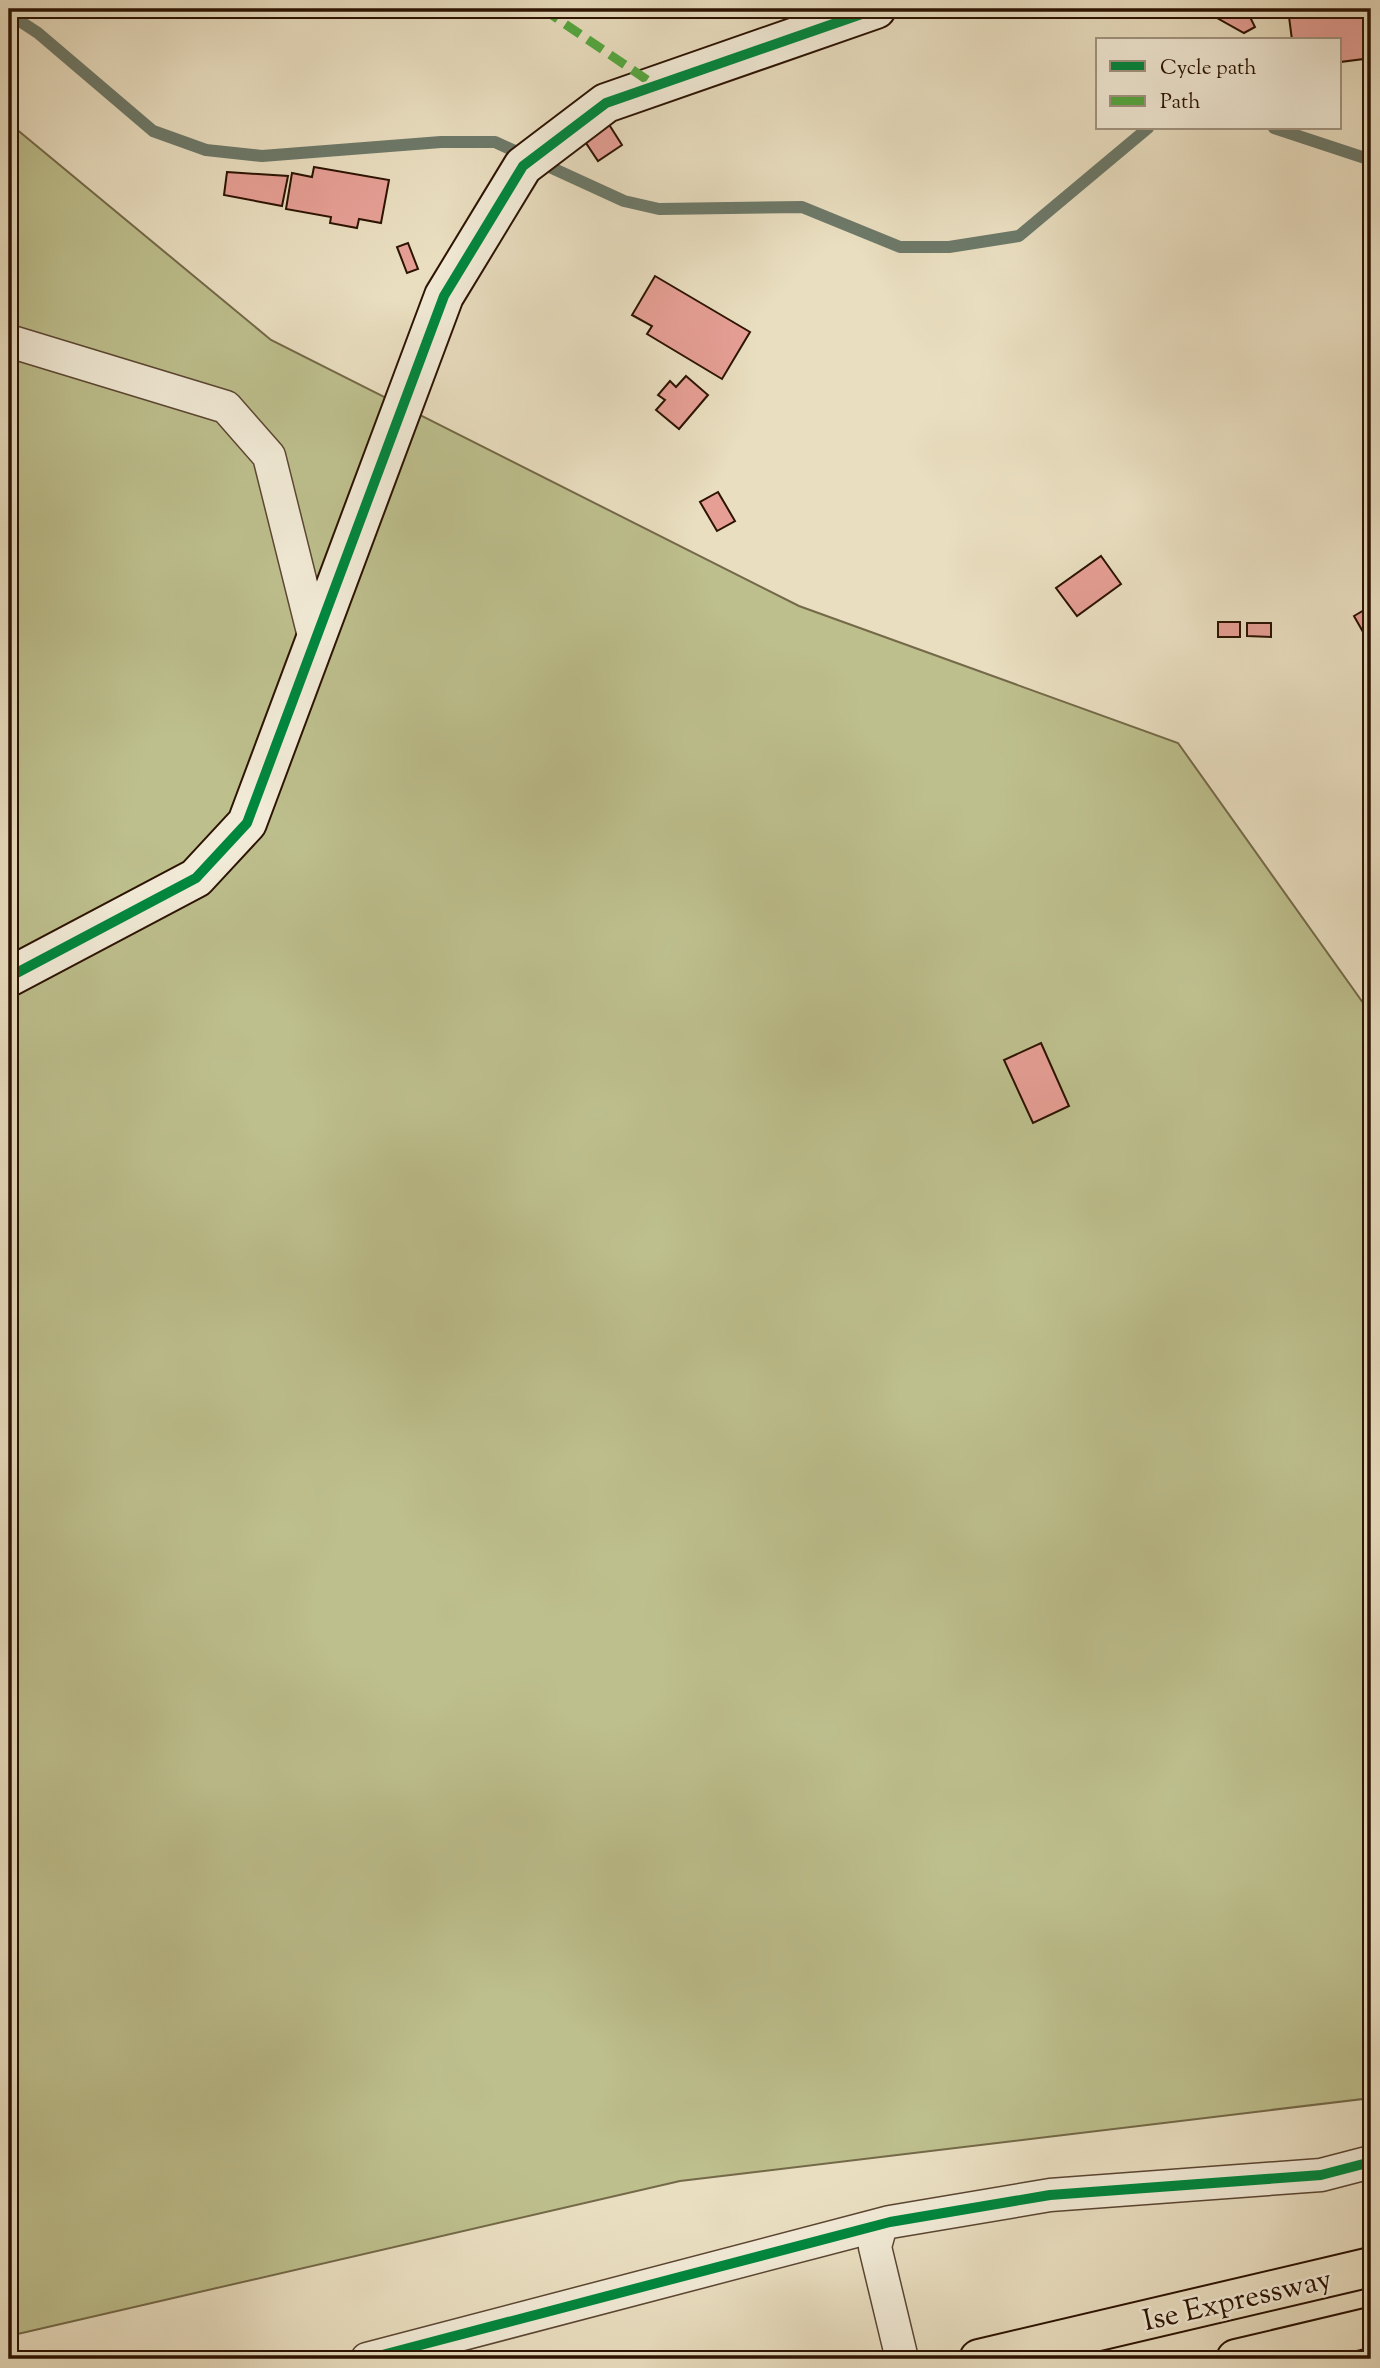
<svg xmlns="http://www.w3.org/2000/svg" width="1380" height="2368" font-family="'Sorts Mill Goudy',serif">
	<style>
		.green { fill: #bdbf8d; stroke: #746948; stroke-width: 2 }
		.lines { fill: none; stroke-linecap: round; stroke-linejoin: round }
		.stream { stroke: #6d7969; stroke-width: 12 }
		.building { fill: #e69f95; stroke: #2c1302; stroke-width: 2 }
		.street-casing { stroke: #5b4632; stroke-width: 35 }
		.secondary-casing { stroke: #2c1302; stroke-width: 42 }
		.highway-casing { stroke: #2c1302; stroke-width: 42 }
		.street { stroke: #f1ead6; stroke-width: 32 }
		.secondary { stroke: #f1ead6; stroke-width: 38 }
		.highway { stroke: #e9dec0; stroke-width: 38 }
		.quiet { stroke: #54a840; stroke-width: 9; stroke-dasharray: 18 9; stroke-linecap: butt }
		.cycleway-casing { stroke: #f1ead6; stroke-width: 15 }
		.cycleway { stroke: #00873e; stroke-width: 10 }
		.labels { text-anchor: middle; stroke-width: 5; stroke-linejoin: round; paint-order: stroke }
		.street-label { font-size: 30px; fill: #2c1302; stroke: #f1ead6 }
	</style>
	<rect width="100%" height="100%" fill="#e9dec0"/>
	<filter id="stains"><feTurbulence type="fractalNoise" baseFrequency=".00286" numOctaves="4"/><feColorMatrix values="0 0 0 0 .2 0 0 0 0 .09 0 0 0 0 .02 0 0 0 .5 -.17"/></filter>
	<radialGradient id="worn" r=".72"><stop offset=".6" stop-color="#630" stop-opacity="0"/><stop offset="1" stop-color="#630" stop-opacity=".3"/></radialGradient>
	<!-- green -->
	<polygon class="green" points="9,123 271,340 799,606 1178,743 1371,1014 1371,2098 680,2181 9,2336"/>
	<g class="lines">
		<!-- stream -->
		<g class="stream">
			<polyline points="9,14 38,33 153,131 206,150 262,156 441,142 495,142 624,201 659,209 802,207 900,247 949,247 1019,236 1148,128"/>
			<polyline points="1274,128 1371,160"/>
		</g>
	</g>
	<!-- building -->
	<g class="building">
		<polygon points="1201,9 1246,9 1255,27 1244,33"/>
		<polygon points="1288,9 1371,9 1371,58 1340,62 1340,40 1292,40"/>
		<polygon points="603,115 622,145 598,161 578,131"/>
		<polygon points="314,167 389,180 381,223 359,219 357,228 330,223 331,217 286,209 292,173 312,177"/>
		<polygon points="227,172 288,176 282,206 224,195"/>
		<polygon points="408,243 418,269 407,273 397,247"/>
		<polygon points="655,276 750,332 722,379 647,334 652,326 632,315"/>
		<polygon points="686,376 708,395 679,429 656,410 665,400 658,395 670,381 676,387"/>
		<polygon points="718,492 735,521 717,531 700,502"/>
		<polygon points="1101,556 1121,584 1077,616 1056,588"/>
		<polygon points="1371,606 1371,637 1367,639 1354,616"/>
		<rect x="1218" y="622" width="22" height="15"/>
		<polygon points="1247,623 1271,623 1271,637 1247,636"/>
		<polygon points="1041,1043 1069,1106 1033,1123 1004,1060"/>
	</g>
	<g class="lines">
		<!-- street casing -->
		<g class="street-casing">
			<g id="street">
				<polyline points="9,341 226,407 269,456 315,640"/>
				<polyline points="881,2225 875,2247 902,2359"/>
				<polyline points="367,2359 890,2222 1050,2195 1321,2175 1371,2162"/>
			</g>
		</g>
		<!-- secondary casing -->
		<g class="secondary-casing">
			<polyline id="secondary" points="9,977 196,878 247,823 444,296 523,166 606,103 876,9"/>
		</g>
		<!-- highway casing -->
		<g class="highway-casing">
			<g id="highway">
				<polyline points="979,2359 1371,2267"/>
				<polyline points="1236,2359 1371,2327"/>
			</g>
		</g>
		<!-- street -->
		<use href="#street" class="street"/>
		<!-- secondary -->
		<use href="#secondary" class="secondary"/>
		<!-- highway -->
		<use href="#highway" class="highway"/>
		<!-- quiet -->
		<polyline class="quiet" points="543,9 656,86"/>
		<!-- cycleway casing -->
		<g class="cycleway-casing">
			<g id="cycleway">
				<polyline points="9,977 196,878 247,823 444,296 523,166 606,103 876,9"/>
				<polyline points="367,2359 890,2222 1050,2195 1321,2175 1371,2162"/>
			</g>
		</g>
		<!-- cycleway -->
		<use href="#cycleway" class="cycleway"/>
	</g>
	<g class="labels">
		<!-- street labels -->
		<g class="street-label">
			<text transform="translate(1237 2299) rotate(-13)" y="10">Ise Expressway</text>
		</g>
	</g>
	<!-- margin -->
	<rect width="1380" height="2368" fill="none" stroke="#e9dec0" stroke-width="35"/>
	<rect x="10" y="10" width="1359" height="2347" fill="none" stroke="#2c1302" stroke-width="3.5"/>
	<rect x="18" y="18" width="1345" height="2333" fill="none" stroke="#2c1302" stroke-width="2"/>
	<!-- legend -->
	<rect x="1096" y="38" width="245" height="91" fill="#f1ead6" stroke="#a29481" stroke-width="2"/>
	<rect x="1110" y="61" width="35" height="10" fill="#00873e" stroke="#a29481" stroke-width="2"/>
	<text x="1160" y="74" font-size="21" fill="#2c1302">Cycle path</text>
	<rect x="1110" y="96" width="35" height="10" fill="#54a840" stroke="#a29481" stroke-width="2"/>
	<text x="1160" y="108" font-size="21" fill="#2c1302">Path</text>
	<rect width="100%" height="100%" filter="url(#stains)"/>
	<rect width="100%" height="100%" fill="url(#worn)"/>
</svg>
